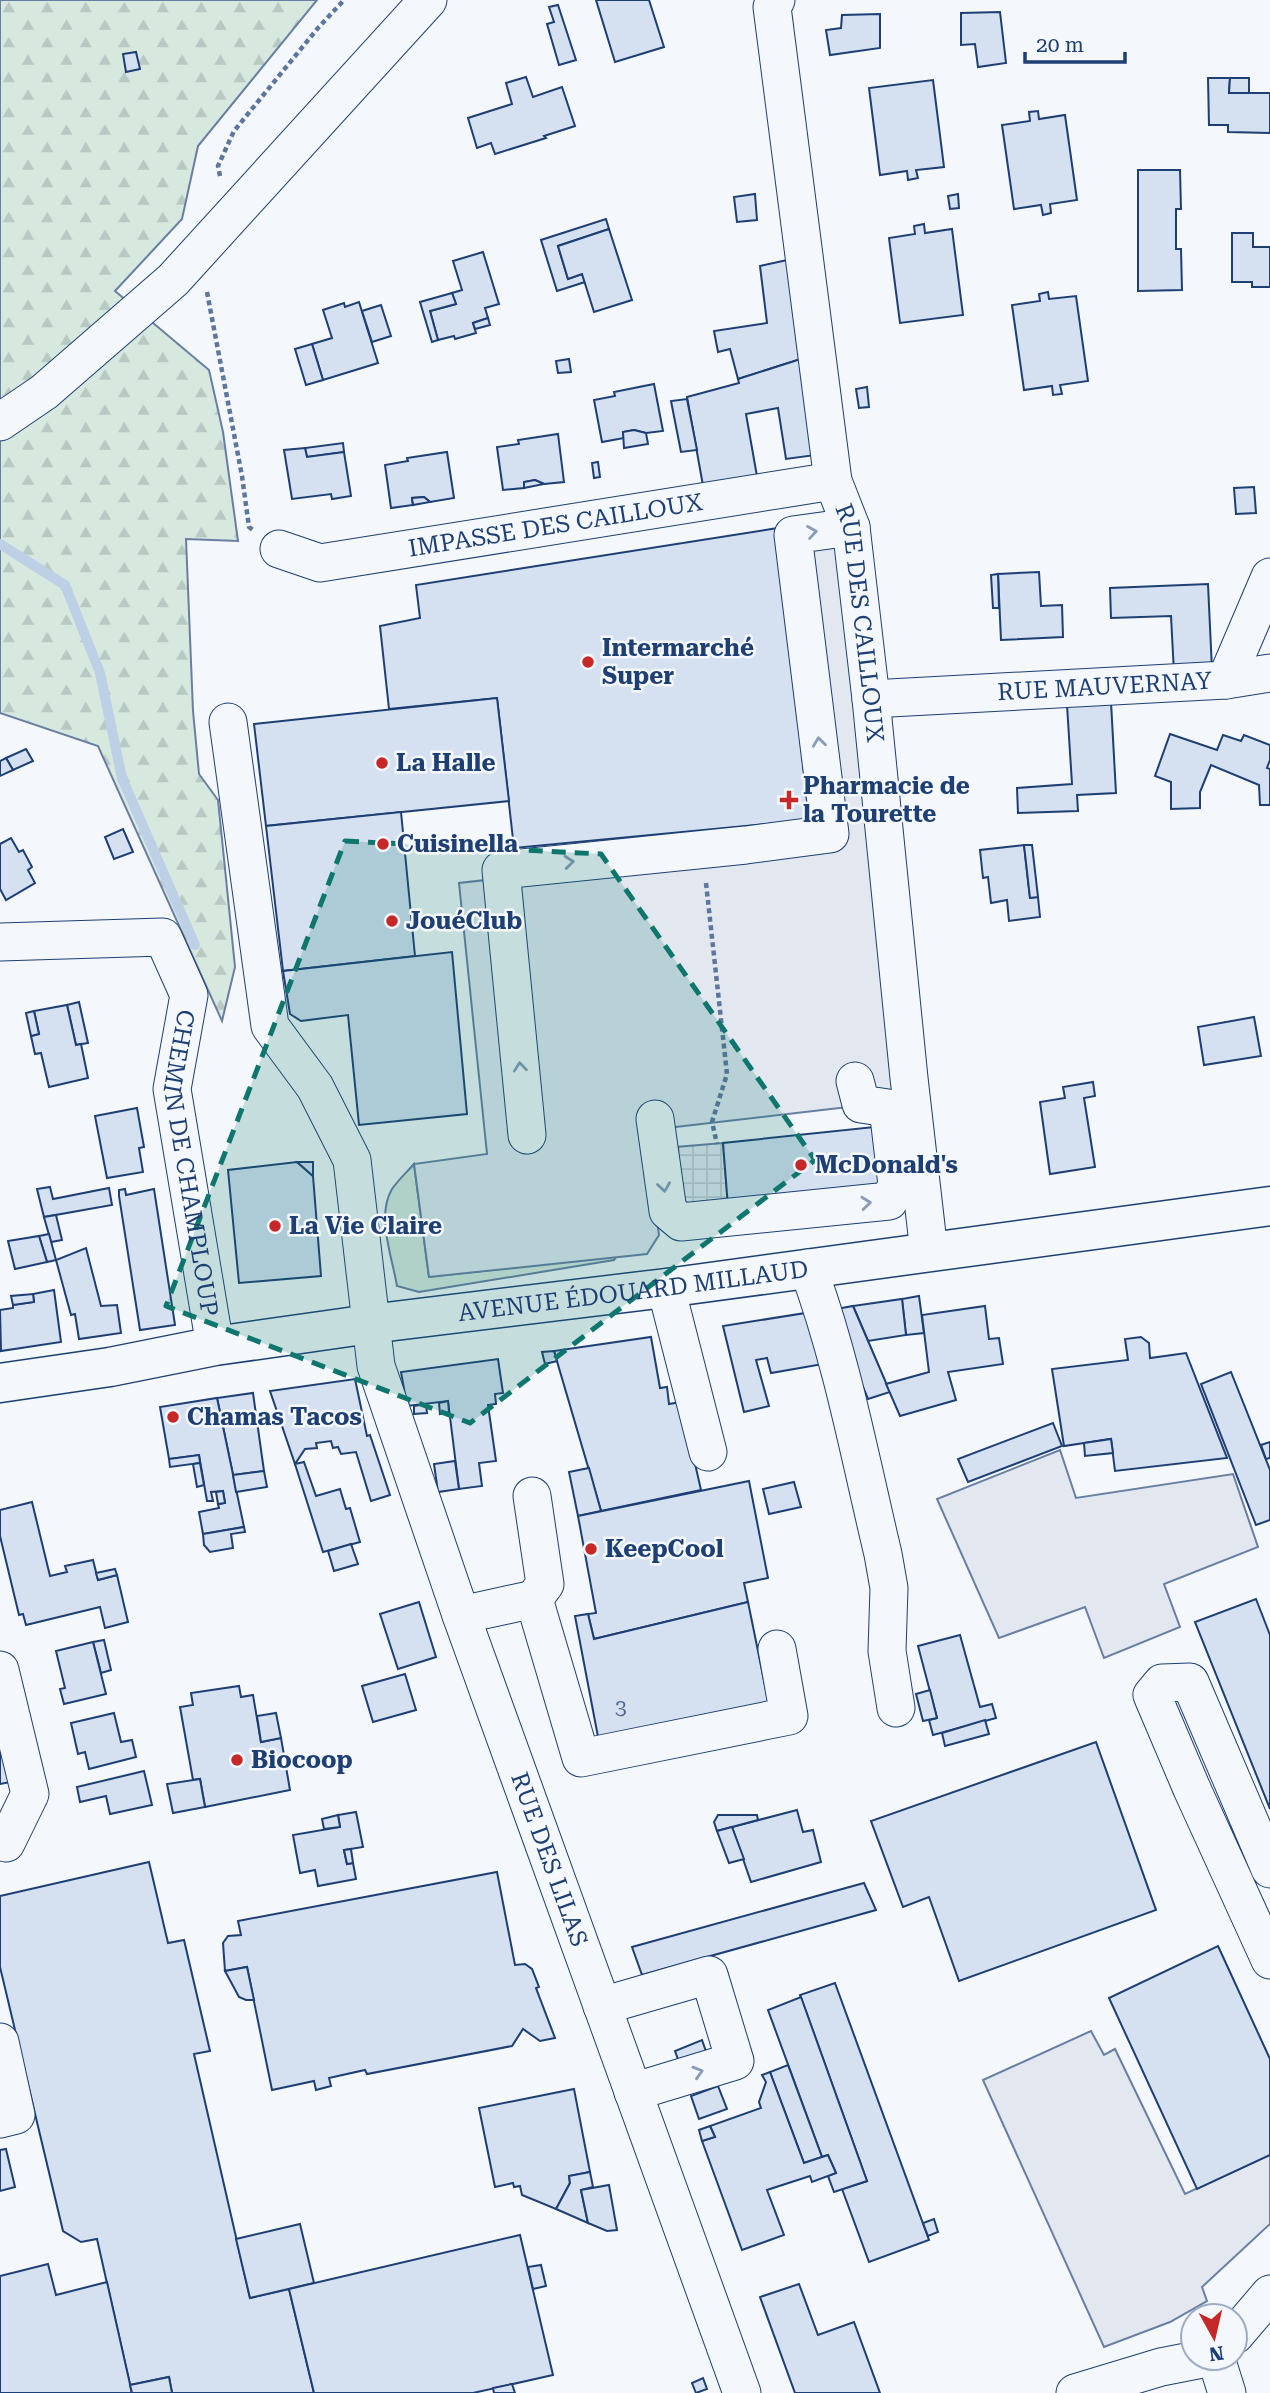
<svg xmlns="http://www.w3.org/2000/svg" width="1270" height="2393" font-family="'Roboto Serif',serif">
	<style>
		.green { fill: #d7e8df; stroke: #687fa3; stroke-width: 2 }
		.forest { fill: url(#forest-firs); stroke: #687fa3; stroke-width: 2 }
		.parking { fill: #e3e8f0; stroke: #687fa3; stroke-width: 2 }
		.plaza { fill: url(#plaza-grid); stroke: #687fa3; stroke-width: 2 }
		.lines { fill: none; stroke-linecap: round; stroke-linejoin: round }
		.stream { stroke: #bed0e5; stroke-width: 10 }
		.building { fill: #d5e0f0; stroke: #1d3f73; stroke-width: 2 }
		.minor-casing { stroke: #1d3f73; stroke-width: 39 }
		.major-casing { stroke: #1d3f73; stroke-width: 41 }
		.path { stroke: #5e769c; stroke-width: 4.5; stroke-dasharray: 5 3.5; stroke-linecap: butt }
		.minor { stroke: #f4f7fb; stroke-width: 37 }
		.major { stroke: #f4f7fb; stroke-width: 38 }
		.oneway { stroke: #889bb7 }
		.marked { fill: #0f766e; fill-opacity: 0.2; stroke: #0f766e; stroke-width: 5; stroke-dasharray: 14 9; stroke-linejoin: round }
		.poi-dot { fill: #c62828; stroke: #f4f7fb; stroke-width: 2.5 }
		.labels { text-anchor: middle; stroke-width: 5; stroke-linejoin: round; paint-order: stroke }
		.number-label { font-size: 21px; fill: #4b6792 }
		.street-label { font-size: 24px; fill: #1d3f73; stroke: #f4f7fb }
		.poi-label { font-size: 24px; font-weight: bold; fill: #1d3f73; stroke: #f4f7fb; text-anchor: start }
	</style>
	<defs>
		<pattern id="forest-firs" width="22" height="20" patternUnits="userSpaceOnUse" patternTransform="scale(1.75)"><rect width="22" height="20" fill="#d7e8df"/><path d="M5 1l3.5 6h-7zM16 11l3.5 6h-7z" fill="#b8c8c3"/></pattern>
		<pattern id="plaza-grid" width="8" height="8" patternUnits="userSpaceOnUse" patternTransform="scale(1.75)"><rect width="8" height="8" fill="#e3e8f0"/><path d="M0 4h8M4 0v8" fill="none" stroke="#c2c8d1"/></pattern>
	</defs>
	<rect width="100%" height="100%" fill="#f4f7fb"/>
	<!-- green -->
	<path class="green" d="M414,1164L429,1277L617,1256L614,1260L419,1292L397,1286C392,1256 376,1216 392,1189C398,1180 407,1172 414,1164Z"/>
	<!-- forest -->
	<polygon class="forest" points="0,0 317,0 198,146 182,219 115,291 209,370 223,432 238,541 186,539 193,711 199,774 218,800 235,967 222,1021 98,746 0,713"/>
	<!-- parking -->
	<g class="parking">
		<polygon points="836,543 904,1085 861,1104 848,1107 667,1128 646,1139 659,1235 647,1254 429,1277 414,1164 487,1154 459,883 840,841 804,546"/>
		<polygon points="1060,1450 1076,1498 1233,1474 1258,1547 1164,1584 1180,1627 1104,1658 1085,1607 999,1638 937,1499"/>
		<polygon points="1091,2031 1104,2055 1115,2049 1185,2194 1270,2155 1270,2224 1202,2287 1207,2301 1170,2322 1104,2347 983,2080"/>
	</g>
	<!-- plaza -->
	<polygon class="plaza" points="723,1143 728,1207 684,1211 676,1147"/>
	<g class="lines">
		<!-- stream -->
		<polyline class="stream" points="0,544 65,585 100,673 122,778 195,945"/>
	</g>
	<!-- building -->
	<g class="building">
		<polygon points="596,0 649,0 664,47 615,62"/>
		<polygon points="558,5 576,60 559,65 547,24 554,22 549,7"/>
		<polygon points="1000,12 1006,63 978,67 975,44 961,45 961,13"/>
		<polygon points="880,14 880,48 830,55 826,30 841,28 842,15"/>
		<polygon points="136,52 140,69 126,72 123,54"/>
		<polygon points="526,77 533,97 562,87 575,126 544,136 546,138 495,154 491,143 477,148 468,118 512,104 506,83"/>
		<polygon points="1208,78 1230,78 1229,93 1270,93 1270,133 1228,132 1228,125 1209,125"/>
		<polygon points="1230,78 1249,78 1249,93 1229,93"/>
		<polygon points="933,80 944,167 916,170 918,178 908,180 907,171 880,175 869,88"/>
		<polygon points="1038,111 1039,119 1065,115 1077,200 1050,204 1051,213 1043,215 1041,205 1014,209 1002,125 1030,121 1029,112"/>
		<polygon points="1138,170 1180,170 1181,209 1176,209 1176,249 1181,249 1182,290 1138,291"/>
		<polygon points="755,194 757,220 737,222 734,197"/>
		<polygon points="958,194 959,208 950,209 948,196"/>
		<polygon points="606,219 609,229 558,246 568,279 582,274 585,282 557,291 541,240"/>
		<polygon points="924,224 925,233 952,229 963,315 900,323 889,238 915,234 914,226"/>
		<polygon points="609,229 632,300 594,312 582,274 568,279 558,246"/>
		<polygon points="1232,233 1253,233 1253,247 1270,247 1270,287 1252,287 1252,282 1232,282"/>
		<polygon points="483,252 499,304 485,308 488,318 473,323 476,333 455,339 454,336 438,340 430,311 456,304 452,293 462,290 453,261"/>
		<polygon points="792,259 807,357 738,379 730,349 718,352 714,331 767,323 760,266"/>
		<polygon points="1048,292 1049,299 1076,296 1088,381 1060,385 1062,394 1053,395 1052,386 1024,390 1012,305 1040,301 1039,294"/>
		<polygon points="452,293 456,304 430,311 438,340 432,342 420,302"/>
		<polygon points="359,302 378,363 323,380 312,344 332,338 323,310 344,303 345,307"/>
		<polygon points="381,305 391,336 372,342 362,311"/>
		<polygon points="488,318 490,325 475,329 473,323"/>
		<polygon points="312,344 323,380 306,385 295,349"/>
		<polygon points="807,357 823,454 786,459 778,408 746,414 758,482 704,491 687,397 739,383 738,379"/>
		<polygon points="569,359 571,372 558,373 556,361"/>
		<polygon points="654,384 663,431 646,433 634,430 623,432 624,438 602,442 594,400 615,396 614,392"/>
		<polygon points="867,387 869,407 859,408 856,389"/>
		<polygon points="687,399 697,450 681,452 671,401"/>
		<polygon points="634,430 646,433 648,444 624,448 623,432"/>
		<polygon points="558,434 564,482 544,484 535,480 524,482 524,488 503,490 497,447 519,444 518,440"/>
		<polygon points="343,443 344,452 307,457 305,448"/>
		<polygon points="305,448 307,457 344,452 351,496 332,499 331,494 292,499 284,450"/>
		<polygon points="447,452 454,498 430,502 424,497 412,498 413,505 391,508 385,465 408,461 407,458"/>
		<polygon points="598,462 600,477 594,478 592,463"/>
		<polygon points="535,480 544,484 524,488 524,482"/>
		<polygon points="1254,487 1256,513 1236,514 1234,488"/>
		<polygon points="424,497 430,502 413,505 412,498"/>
		<polygon points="778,528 809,820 514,848 497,698 389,709 380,626 420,618 416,585"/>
		<polygon points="1039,572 1041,606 1062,605 1063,637 1001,640 998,574"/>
		<polygon points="998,574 999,608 993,608 991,575"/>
		<polygon points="1208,584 1212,670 1174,673 1171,616 1111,618 1110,588"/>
		<polygon points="497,698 509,801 266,826 254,724"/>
		<polygon points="1111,702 1116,793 1077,795 1078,811 1018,813 1017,788 1072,784 1067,705"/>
		<polygon points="1170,734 1217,750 1223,735 1241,741 1244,735 1270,745 1270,760 1267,768 1270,769 1270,805 1260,805 1259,785 1211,765 1200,792 1200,808 1171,809 1171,782 1155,776"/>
		<polygon points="26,749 33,761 13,770 6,758"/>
		<polygon points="6,758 13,770 0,776 0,761"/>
		<polygon points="401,812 415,956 283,971 266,826"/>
		<polygon points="123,829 133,852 114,859 105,837"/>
		<polygon points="11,838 19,852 23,850 32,867 28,870 35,883 6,900 0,889 0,844"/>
		<polygon points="1024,845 1030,898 1038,897 1040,917 1009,921 1007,900 991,903 988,877 983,878 980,850"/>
		<polygon points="1024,845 1032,845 1038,897 1030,898"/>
		<polygon points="452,952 467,1114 359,1125 348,1015 301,1021 290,1014 283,971"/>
		<polygon points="79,1002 88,1043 76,1045 67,1005"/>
		<polygon points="67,1005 76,1045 81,1044 88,1078 49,1087 41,1053 35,1054 31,1036 39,1034 34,1011"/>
		<polygon points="34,1011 39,1034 31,1036 26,1013"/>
		<polygon points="1254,1017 1261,1056 1204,1065 1198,1027"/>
		<polygon points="1093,1082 1095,1096 1084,1098 1095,1167 1050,1174 1040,1102 1065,1098 1063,1087"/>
		<polygon points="137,1108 144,1147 139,1148 143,1172 107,1178 95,1116"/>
		<polygon points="874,1127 881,1188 728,1207 723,1143"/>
		<polygon points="297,1162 313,1176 321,1276 239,1283 228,1170"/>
		<polygon points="297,1162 313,1162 313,1176"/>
		<polygon points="50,1187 53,1199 109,1188 112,1205 44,1217 37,1189"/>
		<polygon points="125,1189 126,1195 154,1189 175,1325 140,1330 119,1196 119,1190"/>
		<polygon points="56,1215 62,1240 51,1242 44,1217"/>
		<polygon points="49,1234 56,1260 47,1262 39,1236"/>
		<polygon points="39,1236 47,1262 15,1269 8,1241"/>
		<polygon points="86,1248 101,1306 117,1305 121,1333 79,1339 75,1314 71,1315 56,1260"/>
		<polygon points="54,1290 61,1342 1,1351 0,1310 13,1308 13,1305 34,1302 33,1294"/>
		<polygon points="33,1294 34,1302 13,1305 11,1296"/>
		<polygon points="919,1296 924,1333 906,1335 902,1299"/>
		<polygon points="902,1299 906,1335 868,1341 853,1306"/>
		<polygon points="853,1306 890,1392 868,1399 831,1310"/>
		<polygon points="985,1306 989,1339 999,1338 1003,1364 948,1372 956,1400 900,1416 886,1384 929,1372 922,1315"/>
		<polygon points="812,1312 823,1364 771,1373 767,1358 756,1360 769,1406 744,1412 723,1326"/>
		<polygon points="651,1337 660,1388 667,1387 669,1404 681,1402 701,1490 601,1511 554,1351"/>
		<polygon points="1141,1337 1149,1343 1150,1358 1186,1353 1227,1458 1115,1471 1111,1439 1064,1446 1052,1369 1128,1360 1125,1339"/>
		<polygon points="554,1351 557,1361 545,1364 542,1352"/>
		<polygon points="498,1359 503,1393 495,1394 496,1404 488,1405 496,1461 479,1463 482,1486 459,1489 448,1401 407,1406 401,1372"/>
		<polygon points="1231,1372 1270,1470 1270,1520 1256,1525 1201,1384"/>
		<polygon points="355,1379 367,1436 370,1435 390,1495 371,1501 356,1452 341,1454 338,1447 333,1448 331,1441 316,1443 317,1448 305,1449 295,1464 270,1391"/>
		<polygon points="253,1393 264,1471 233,1475 217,1398"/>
		<polygon points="217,1398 244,1527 203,1534 199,1512 219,1508 218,1504 225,1503 223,1491 211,1492 213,1501 207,1501 199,1455 169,1459 160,1407"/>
		<polygon points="448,1401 449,1412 440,1414 439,1403"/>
		<polygon points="426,1404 427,1413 414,1414 414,1406"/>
		<polygon points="1053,1423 1062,1446 968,1482 958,1459"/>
		<polygon points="1111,1439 1113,1453 1085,1456 1084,1443"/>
		<polygon points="1270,1442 1270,1458 1266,1459 1261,1445"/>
		<polygon points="199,1455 200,1463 170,1467 169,1459"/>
		<polygon points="455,1461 459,1489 438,1492 434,1464"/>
		<polygon points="304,1462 316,1496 340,1489 346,1509 350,1508 360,1542 323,1552 295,1464"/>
		<polygon points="200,1463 204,1485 197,1487 193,1464"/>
		<polygon points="589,1468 601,1511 578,1516 569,1472"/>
		<polygon points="264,1471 267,1487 236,1492 233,1475"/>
		<polygon points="749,1481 768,1578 744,1583 748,1602 594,1639 588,1614 596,1613 578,1516"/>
		<polygon points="794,1482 801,1507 769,1514 763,1489"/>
		<polygon points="223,1491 225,1503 218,1504 216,1492"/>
		<polygon points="32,1502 50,1576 67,1572 65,1566 93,1560 98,1580 117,1575 128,1622 105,1628 100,1607 26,1625 23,1614 19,1615 0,1536 0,1510"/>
		<polygon points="244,1527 245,1532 231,1534 233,1548 210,1552 204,1545 203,1534"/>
		<polygon points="351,1544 358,1564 334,1571 328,1551"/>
		<polygon points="115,1569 117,1575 98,1580 96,1573"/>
		<polygon points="1256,1599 1270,1635 1270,1809 1195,1622"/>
		<polygon points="419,1602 436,1657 398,1669 380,1614"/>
		<polygon points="748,1602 770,1710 599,1742 575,1616 588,1614 594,1639"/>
		<polygon points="960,1635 980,1707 992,1704 996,1718 933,1735 929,1720 937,1718 918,1646"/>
		<polygon points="104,1640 111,1670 101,1673 93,1642"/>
		<polygon points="93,1642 106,1694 64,1704 60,1689 65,1688 56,1651"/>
		<polygon points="405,1674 416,1710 373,1722 362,1686"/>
		<polygon points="239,1686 241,1697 253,1695 261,1742 281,1738 290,1790 205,1807 200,1779 193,1780 180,1707 193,1705 191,1693"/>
		<polygon points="930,1690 937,1718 923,1721 916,1694"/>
		<polygon points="114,1713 121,1742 132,1740 136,1757 89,1769 85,1752 78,1754 71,1723"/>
		<polygon points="276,1713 281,1738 261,1742 257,1716"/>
		<polygon points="0,1714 16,1781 0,1784"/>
		<polygon points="985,1720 989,1734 945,1746 942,1733"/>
		<polygon points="1096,1742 1156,1910 959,1981 929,1897 903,1907 871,1821"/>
		<polygon points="144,1771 152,1805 110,1814 106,1796 80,1802 77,1787"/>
		<polygon points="200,1779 205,1807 173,1813 167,1784"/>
		<polygon points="797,1810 803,1832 813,1830 821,1862 751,1882 732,1827"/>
		<polygon points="356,1812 363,1847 344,1850 347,1864 353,1863 356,1879 318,1886 315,1870 300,1873 293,1835 340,1827 338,1815"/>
		<polygon points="338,1815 340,1827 324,1829 322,1819"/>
		<polygon points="718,1815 757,1815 758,1820 717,1831 714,1822"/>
		<polygon points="732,1827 744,1859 729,1863 717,1831"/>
		<polygon points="351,1849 353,1863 347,1864 344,1850"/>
		<polygon points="149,1862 168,1943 184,1940 210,2051 194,2054 250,2298 289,2289 314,2393 172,2393 169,2377 130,2385 97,2239 81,2242 63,2231 0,1967 0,1896"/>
		<polygon points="497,1872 515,1965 525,1964 532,1969 539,1987 536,1988 555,2038 540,2041 523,2029 512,2046 367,2074 365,2070 329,2078 331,2086 316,2090 314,2081 272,2090 247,1967 225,1971 223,1943 228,1936 241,1935 238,1921"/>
		<polygon points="864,1883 876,1910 642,1975 632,1947"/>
		<polygon points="1218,1946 1270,2059 1270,2155 1197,2189 1109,1998"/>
		<polygon points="247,1967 254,2000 246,2000 239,1997 225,1971"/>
		<polygon points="835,1983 929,2240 869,2262 842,2189 867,2181 800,1995"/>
		<polygon points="801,1997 867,2181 834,2192 828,2176 836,2173 828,2155 822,2157 768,2010"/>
		<polygon points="702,2040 710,2063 683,2073 675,2051"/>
		<polygon points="788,2065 822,2157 804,2163 770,2072"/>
		<polygon points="770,2072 804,2163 828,2155 836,2173 812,2182 810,2176 767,2190 784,2235 742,2250 702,2141 715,2137 710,2126 761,2108 759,2102 766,2082 762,2075"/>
		<polygon points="718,2086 727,2109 699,2119 691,2096"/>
		<polygon points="574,2089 590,2172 569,2176 570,2183 556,2209 522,2195 520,2186 514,2187 513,2183 495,2187 479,2108"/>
		<polygon points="710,2126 715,2137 702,2141 699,2130"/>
		<polygon points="6,2149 15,2187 0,2191 0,2150"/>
		<polygon points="590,2172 593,2187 581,2190 588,2223 556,2209 570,2183 569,2176"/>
		<polygon points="609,2185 617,2230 607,2231 588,2223 581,2190"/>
		<polygon points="934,2219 938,2232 928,2236 923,2223"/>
		<polygon points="300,2224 314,2283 250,2298 236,2239"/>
		<polygon points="520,2235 553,2375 473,2393 314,2393 289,2289"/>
		<polygon points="48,2264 56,2295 107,2282 132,2393 0,2393 0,2276"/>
		<polygon points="541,2265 546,2286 533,2289 528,2267"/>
		<polygon points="799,2284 818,2335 854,2322 880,2393 795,2393 760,2297"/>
		<polygon points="169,2377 172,2393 132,2393 130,2385"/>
		<polygon points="703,2378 707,2389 696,2393 692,2383"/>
		<polygon points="512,2384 515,2393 494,2393 493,2388"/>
	</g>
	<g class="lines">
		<!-- minor casing -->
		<g class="minor-casing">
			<g id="minor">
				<path id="s1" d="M776,0L772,7L833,481L851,527L871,699L909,1078L929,1252"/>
				<polyline points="0,422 44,392 173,280 428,0"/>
				<path id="s2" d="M279,549L320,563L833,481"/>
				<polyline points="1226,680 1270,673"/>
				<path id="s3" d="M871,699L1226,680L1270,577"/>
				<path id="s4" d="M228,722L270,1026L315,1087L352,1160L376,1366L461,1615L742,2393"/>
				<path id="s5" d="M0,942L163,937L189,995L172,1089L215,1346"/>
				<polyline points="655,1119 668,1211 681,1222 889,1201 897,1185 888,1108 861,1104 855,1081"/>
				<polyline points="527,1135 501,870 746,845 830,834 793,535 851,527"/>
				<path d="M808,1268C842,1360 860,1458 883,1554L889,1588L887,1651L896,1708"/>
				<polyline points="666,1288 708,1452"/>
				<polyline points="532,1496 545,1584 534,1599"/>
				<polyline points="461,1615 534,1599 581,1758 789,1716 777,1649"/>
				<polyline points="0,1670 30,1794 6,1843"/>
				<polyline points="1270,1869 1190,1682 1162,1683 1152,1695 1192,1789 1270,1960"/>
				<polyline points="602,2006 709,1975 735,2061 633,2092"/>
				<polyline points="0,2042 16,2115 0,2119"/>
				<polyline points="1235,2335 1270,2294"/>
				<polyline points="1216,2358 1227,2393"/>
				<polyline points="1075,2393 1161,2367 1207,2358"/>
			</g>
		</g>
		<!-- major casing -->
		<g class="major-casing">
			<g id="major">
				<path id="s6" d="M0,1383L110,1367L215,1346L370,1324L666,1288L1270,1206"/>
			</g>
		</g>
		<!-- path -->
		<g class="path">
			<polyline points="220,176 218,166 234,131 318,28 344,0"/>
			<polyline points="207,292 242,476 249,527 253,530"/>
			<polyline points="706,883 727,1074 712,1122 717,1144"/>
		</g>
		<!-- minor -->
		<use href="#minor" class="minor"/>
		<!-- major -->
		<use href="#major" class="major"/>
	</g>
	<!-- one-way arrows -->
	<defs><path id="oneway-chevron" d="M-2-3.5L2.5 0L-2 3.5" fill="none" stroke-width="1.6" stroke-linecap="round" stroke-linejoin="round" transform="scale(1.75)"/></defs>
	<g class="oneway">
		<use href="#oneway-chevron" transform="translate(812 532) rotate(-9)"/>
		<use href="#oneway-chevron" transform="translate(819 742) rotate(-97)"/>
		<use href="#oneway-chevron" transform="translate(569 862) rotate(-6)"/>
		<use href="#oneway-chevron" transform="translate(520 1067) rotate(-96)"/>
		<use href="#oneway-chevron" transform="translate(664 1187) rotate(82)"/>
		<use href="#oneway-chevron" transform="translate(866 1203) rotate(-6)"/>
		<use href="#oneway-chevron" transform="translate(698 2072) rotate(-17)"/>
	</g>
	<!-- marked area -->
	<path class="marked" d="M345,841L601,854L815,1160L470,1423L166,1306Z"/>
	<!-- markers -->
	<g class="poi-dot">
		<circle cx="588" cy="662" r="7"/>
		<circle cx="382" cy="763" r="7"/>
		<path d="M785.5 789.5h7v7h7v7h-7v7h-7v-7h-7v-7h7z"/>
		<circle cx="383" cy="844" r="7"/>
		<circle cx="392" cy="921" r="7"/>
		<circle cx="801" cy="1165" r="7"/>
		<circle cx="275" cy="1226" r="7"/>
		<circle cx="173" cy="1417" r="7"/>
		<circle cx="591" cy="1549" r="7"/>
		<circle cx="237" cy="1760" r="7"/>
	</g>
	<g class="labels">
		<!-- number labels -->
		<g class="number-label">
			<text x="621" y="1714">3</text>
		</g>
		<!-- street labels -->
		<g class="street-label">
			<text dy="8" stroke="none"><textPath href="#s2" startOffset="282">IMPASSE DES CAILLOUX</textPath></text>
			<text dy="8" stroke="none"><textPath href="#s1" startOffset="632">RUE DES CAILLOUX</textPath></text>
			<text dy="8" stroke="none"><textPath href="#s3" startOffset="234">RUE MAUVERNAY</textPath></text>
			<text dy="8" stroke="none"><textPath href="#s5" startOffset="397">CHEMIN DE CHAMPLOUP</textPath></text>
			<text dy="8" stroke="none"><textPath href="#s6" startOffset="640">AVENUE ÉDOUARD MILLAUD</textPath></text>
			<text dy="8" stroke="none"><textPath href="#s4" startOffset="1195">RUE DES LILAS</textPath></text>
		</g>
		<!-- poi labels -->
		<g class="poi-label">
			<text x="602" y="656">Intermarché<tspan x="602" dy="28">Super</tspan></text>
			<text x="396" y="771">La Halle</text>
			<text x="803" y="794">Pharmacie de<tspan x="803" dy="28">la Tourette</tspan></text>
			<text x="397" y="852">Cuisinella</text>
			<text x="406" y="929">JouéClub</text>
			<text x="815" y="1173">McDonald's</text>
			<text x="289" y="1234">La Vie Claire</text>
			<text x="187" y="1425">Chamas Tacos</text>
			<text x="605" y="1557">KeepCool</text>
			<text x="251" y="1768">Biocoop</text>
		</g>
	</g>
	<!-- north arrow -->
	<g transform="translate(1214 2337) rotate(172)"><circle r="33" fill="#f4f7fb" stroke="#9eadc5" stroke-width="2"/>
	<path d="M0-5L12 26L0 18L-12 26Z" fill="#c62828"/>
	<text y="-10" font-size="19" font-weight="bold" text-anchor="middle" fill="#1d3f73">N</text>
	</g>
	<!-- scale -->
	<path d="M1025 52v10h100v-10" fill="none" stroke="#1d3f73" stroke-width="3.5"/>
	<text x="1036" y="52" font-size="21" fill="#1d3f73" stroke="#f4f7fb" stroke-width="5" paint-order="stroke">20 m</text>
</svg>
